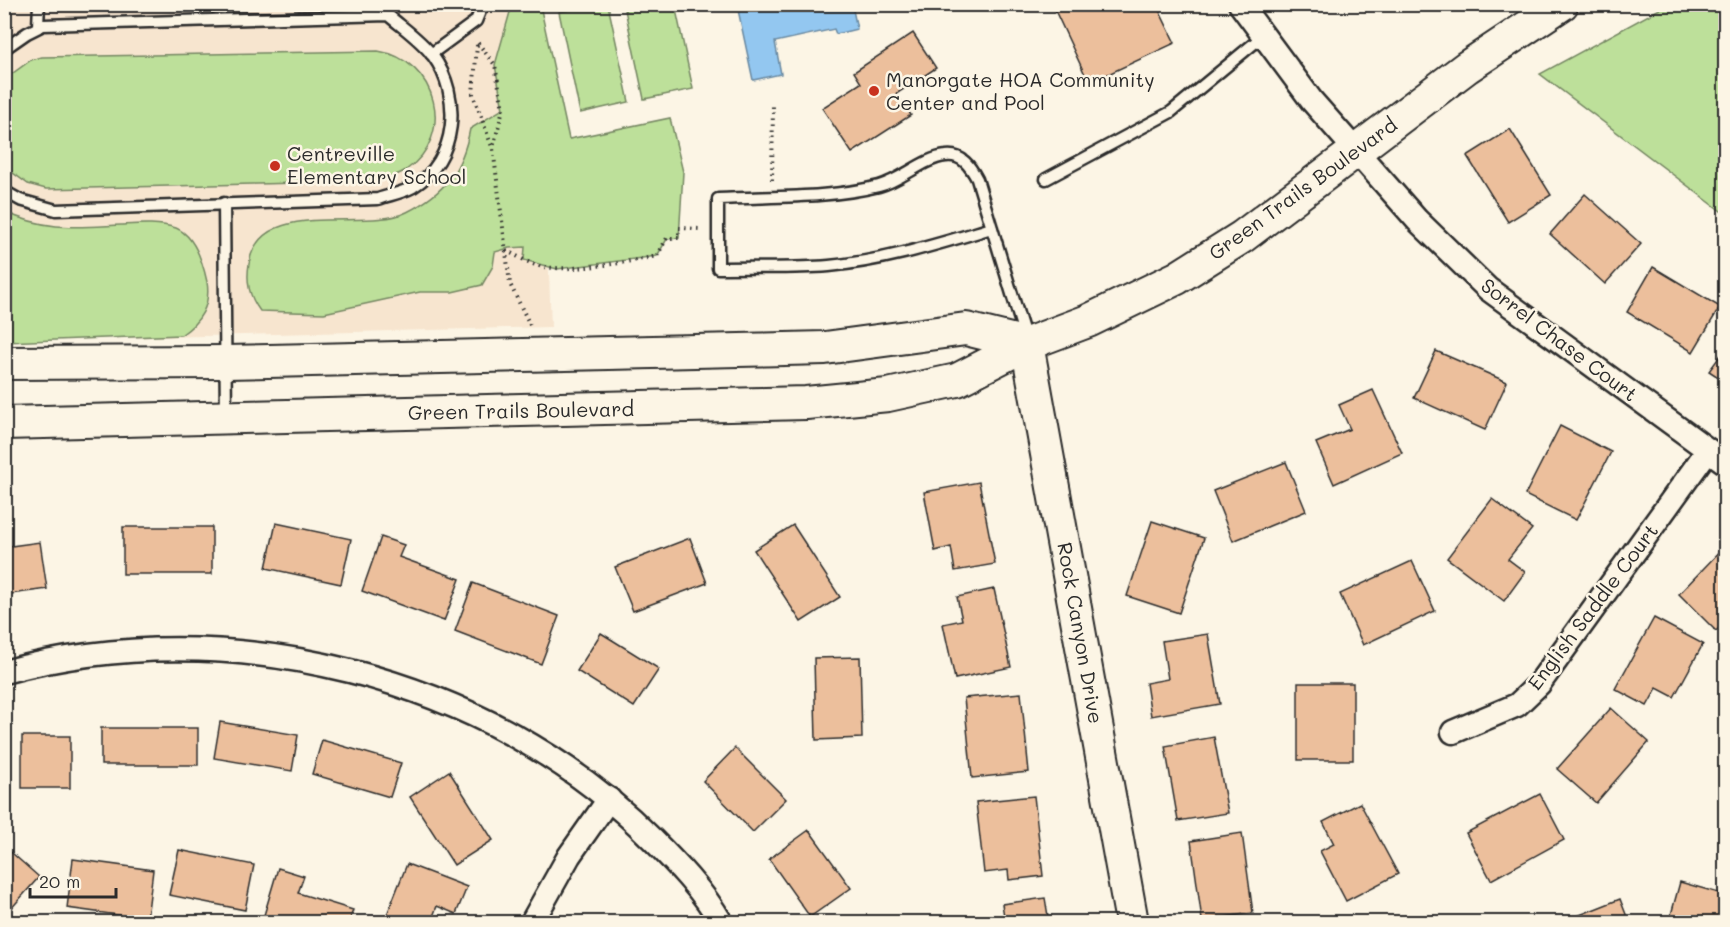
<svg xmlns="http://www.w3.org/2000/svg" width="1730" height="927" font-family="Mali,sans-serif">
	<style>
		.built { fill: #f7e5cf }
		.green { fill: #bde09a; stroke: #748662; stroke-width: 1.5 }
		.water { fill: #93c7f0; stroke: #6989a1; stroke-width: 1.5 }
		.building { fill: #ecbf9c; stroke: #2b2b2b; stroke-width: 1.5 }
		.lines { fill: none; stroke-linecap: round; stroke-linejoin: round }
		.lane-casing { stroke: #2b2b2b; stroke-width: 15 }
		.street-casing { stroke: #2b2b2b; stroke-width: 27 }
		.secondary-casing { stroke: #2b2b2b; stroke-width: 36 }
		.path { stroke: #2b2b2b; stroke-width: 4; stroke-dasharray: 1.5 4.5; stroke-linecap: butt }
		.lane { stroke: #fcf5e5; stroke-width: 10 }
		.street { stroke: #fcf5e5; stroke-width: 22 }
		.secondary { stroke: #fcf5e5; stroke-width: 32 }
		.poi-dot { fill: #c8321e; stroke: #fcf5e5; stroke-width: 2 }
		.labels { text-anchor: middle; stroke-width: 5; stroke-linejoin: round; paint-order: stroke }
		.poi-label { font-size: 20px; fill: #2b2b2b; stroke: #fcf5e5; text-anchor: start }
		.street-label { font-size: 20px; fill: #2b2b2b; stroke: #fcf5e5 }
	</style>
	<rect width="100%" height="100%" fill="#fcf5e5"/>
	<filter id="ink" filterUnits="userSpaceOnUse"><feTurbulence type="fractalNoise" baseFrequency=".0167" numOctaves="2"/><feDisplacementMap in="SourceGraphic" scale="12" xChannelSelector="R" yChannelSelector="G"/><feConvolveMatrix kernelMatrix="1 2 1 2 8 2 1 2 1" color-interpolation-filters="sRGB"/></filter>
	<g filter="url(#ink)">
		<!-- built -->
		<polygon class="built" points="4,5 539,5 551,327 5,341"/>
		<!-- green -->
		<g class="green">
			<path d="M512,5H540L569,139L670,118L683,172L679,238L667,239L657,256L557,269L524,260L525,247L509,248L495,252L493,266L482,285L452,292H420L324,313L260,311C249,296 246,282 249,264C259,196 366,233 407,212C445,193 462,170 470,129L503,109L495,65Z"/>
			<polygon points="597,5 608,5 629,102 580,113 559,12"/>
			<polygon points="624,5 675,5 693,89 644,99"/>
			<polygon points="1667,5 1725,5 1725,214 1540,74"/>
			<path d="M378,51C437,60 457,136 406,170C398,175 389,178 380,181L46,189L28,184L5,167V79L31,60L42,57Z"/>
			<path d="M5,212C47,231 76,227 121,225C138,224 159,222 176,228C195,236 203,263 207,282C211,306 200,322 181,335L5,342Z"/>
		</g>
		<!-- water -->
		<polygon class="water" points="737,5 852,5 857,29 836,34 834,29 775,42 781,74 753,80"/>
		<!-- building -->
		<g class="building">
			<polygon points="1052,4 1156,4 1175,43 1089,83"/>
			<polygon points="913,33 936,68 896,94 911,115 852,153 822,108 861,83 854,72"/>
			<polygon points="1510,129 1551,195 1508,222 1467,156"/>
			<polygon points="1585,194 1641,244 1605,284 1550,234"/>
			<polygon points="1653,267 1720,307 1693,352 1627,312"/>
			<polygon points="1726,348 1726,382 1709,371"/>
			<polygon points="1436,351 1507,382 1485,430 1414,398"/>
			<polygon points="1373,390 1402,453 1334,484 1316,443 1350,429 1339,405"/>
			<polygon points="1560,426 1611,452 1576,520 1525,495"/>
			<polygon points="1286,462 1306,511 1233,541 1213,491"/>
			<polygon points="979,482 995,564 955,571 951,547 935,551 924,492"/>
			<polygon points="1492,499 1532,529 1508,559 1525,572 1504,601 1447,558"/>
			<polygon points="1152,521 1204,538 1179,613 1127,596"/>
			<polygon points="276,523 351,539 341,584 266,568"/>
			<polygon points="793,525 840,597 801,622 754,550"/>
			<rect x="123" y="527" width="89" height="47"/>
			<polygon points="381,537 404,545 399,557 460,579 444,621 362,591"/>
			<polygon points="690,538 707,583 633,611 615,567"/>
			<polygon points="40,542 47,589 4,595 4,547"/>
			<polygon points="1726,545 1726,621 1716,631 1679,594"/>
			<polygon points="1412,561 1435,611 1363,645 1340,594"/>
			<polygon points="473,583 559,616 541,664 455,631"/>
			<polygon points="994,589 1011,667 955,679 943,624 962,620 957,597"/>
			<polygon points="1654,618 1703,644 1674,697 1657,688 1647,706 1615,689"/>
			<polygon points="601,633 659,669 634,707 577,671"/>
			<polygon points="1208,634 1220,704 1151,716 1146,683 1168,679 1162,641"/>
			<polygon points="860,657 862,738 816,740 814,658"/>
			<rect x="1298" y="683" width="55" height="77"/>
			<polygon points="1021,693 1029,772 972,778 964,698"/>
			<polygon points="1611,708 1649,742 1596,803 1557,769"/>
			<polygon points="220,722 298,735 292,771 214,758"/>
			<rect x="101" y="728" width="97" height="37"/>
			<rect x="22" y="736" width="48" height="52"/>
			<polygon points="1214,737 1228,813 1178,821 1165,746"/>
			<polygon points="322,740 401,763 390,797 312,774"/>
			<polygon points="735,748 786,799 753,832 703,781"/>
			<polygon points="449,771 493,840 454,865 410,797"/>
			<polygon points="1540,794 1564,840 1491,880 1466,833"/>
			<polygon points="1034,796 1043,876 1009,880 1008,870 984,873 976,802"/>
			<polygon points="1360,803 1398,874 1346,901 1320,851 1334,844 1323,822"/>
			<polygon points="809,830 851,888 810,917 769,859"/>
			<polygon points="1242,833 1253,913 1202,920 1191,841"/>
			<polygon points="4,846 39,877 9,911 4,907"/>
			<polygon points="179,850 254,865 245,910 169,895"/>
			<polygon points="73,859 153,870 147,919 67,908"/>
			<polygon points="407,864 467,887 456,914 437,906 431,922 384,922"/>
			<polygon points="278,868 304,876 298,893 353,910 349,922 262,922"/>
			<polygon points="1680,882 1726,895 1726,922 1669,922"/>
			<polygon points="1045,898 1049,922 1005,922 1002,904"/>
			<polygon points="1620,899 1629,922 1562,922"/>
		</g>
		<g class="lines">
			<!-- lane casing -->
			<g class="lane-casing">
				<g id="lane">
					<polyline points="38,26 39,4"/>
					<path d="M4,49L27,33L43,25L388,15C403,28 421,40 433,56C462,96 458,160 413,187C402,193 389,195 378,199L56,210L20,200L4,191"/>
					<polyline points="431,54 476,21 483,4"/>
					<polyline points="1046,179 1171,112 1263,36"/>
					<polyline points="224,203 226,416"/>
					<path d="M992,228C938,244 885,261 829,266C792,269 755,267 718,268V199C771,196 827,199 879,186C902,180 924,158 946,156C962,154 970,166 977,179L1026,340"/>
				</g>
			</g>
			<!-- street casing -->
			<g class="street-casing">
				<g id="street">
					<polyline points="1240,4 1312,101 1417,220 1488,289 1726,463"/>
					<path d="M4,672C227,611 489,675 652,839C677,864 703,891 721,922"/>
					<polyline points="1453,732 1517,705 1539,684 1708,450"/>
					<polyline points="532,922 569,856 609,799"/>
				</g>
			</g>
			<!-- secondary casing -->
			<g class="secondary-casing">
				<g id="secondary">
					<polyline points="1027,344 1132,922"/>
					<polyline points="4,363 226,362 825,348 966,329 1027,344"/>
					<polyline points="4,423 806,403 888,395 957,380 1027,344 1088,321 1177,278 1242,237 1467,67 1562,4"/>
				</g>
			</g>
			<!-- path -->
			<g class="path">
				<polyline points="444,4 445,5"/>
				<polyline points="478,43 495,65 503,109 493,148 510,284 530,325"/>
				<polyline points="477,45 473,94 492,147"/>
				<polyline points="772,180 773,105"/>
				<path d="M506,251C516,255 526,262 536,265C562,274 630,262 657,256L667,238H679V228L700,229"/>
			</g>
			<!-- lane -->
			<use href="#lane" class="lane"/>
			<!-- street -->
			<use href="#street" class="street"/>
			<!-- secondary -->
			<use href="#secondary" class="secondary"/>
		</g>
	</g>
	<!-- markers -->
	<g class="poi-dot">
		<circle cx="874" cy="91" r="6"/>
		<circle cx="275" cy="166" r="6"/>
	</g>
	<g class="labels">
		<!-- poi labels -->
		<g class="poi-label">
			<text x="886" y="87">Manorgate HOA Community<tspan x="886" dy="23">Center and Pool</tspan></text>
			<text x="287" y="161">Centreville<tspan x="287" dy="23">Elementary School</tspan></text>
		</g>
		<!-- street labels -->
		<g class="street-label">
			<text transform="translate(1303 189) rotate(-36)" y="7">Green Trails Boulevard</text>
			<text transform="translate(1559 340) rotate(37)" y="7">Sorrel Chase Court</text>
			<text transform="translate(521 411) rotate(-1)" y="7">Green Trails Boulevard</text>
			<text transform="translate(1593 607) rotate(-53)" y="7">English Saddle Court</text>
			<text transform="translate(1080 633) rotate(80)" y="7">Rock Canyon Drive</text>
		</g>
	</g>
	<!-- margin -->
	<rect width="1730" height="927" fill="none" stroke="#fcf5e5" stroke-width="24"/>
	<rect x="12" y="12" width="1706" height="903" fill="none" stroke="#2b2b2b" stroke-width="2" filter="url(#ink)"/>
	<!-- scale -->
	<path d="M30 888v9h86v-9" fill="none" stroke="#2b2b2b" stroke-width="3"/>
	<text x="39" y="888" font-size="18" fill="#2b2b2b" stroke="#fcf5e5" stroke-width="4.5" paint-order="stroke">20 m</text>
</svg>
